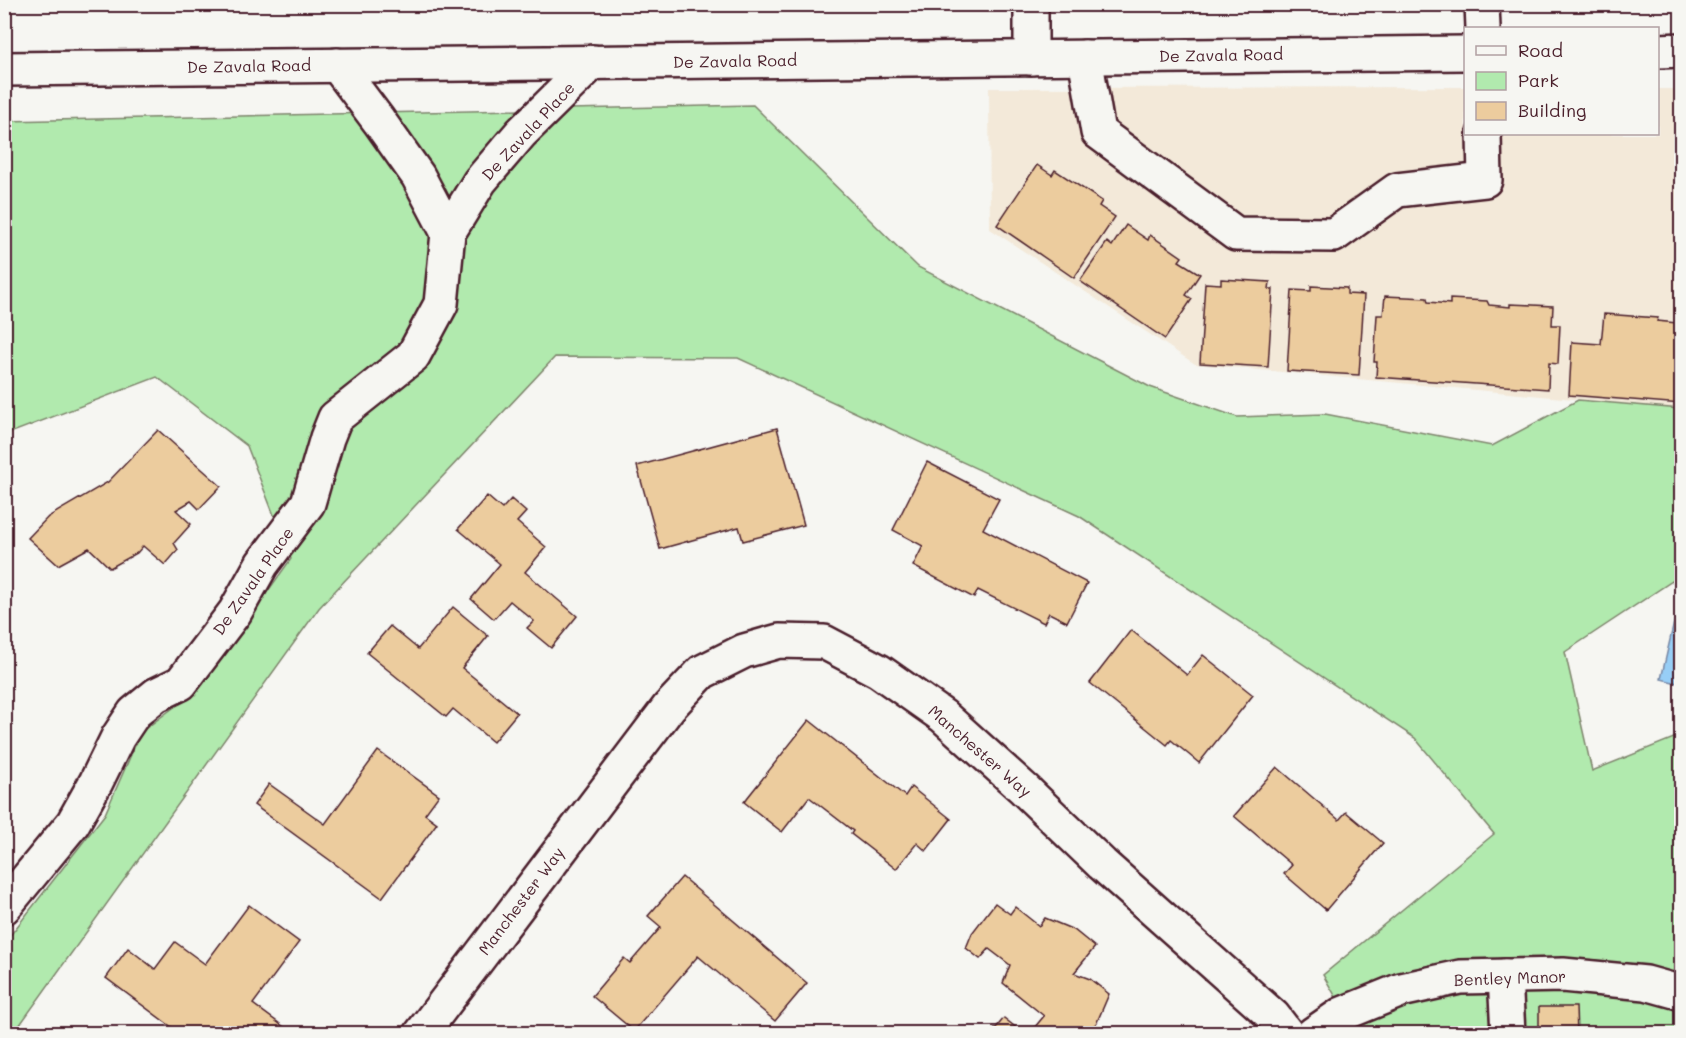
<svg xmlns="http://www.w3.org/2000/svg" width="1686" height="1038" font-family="Mali,sans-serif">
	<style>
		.built { fill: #f3e9d9 }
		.green { fill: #b1eaae; stroke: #7e846c; stroke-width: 1.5 }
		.water { fill: #97cef6; stroke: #7888a5; stroke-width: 1.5 }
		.building { fill: #eccc9e; stroke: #4a1f2b; stroke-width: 1.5 }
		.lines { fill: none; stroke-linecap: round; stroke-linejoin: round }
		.minor-casing { stroke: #4a1f2b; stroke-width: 38 }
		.major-casing { stroke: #4a1f2b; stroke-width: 38 }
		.minor { stroke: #f6f6f2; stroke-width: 33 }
		.major { stroke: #f6f6f2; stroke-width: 33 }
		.labels { text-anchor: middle; stroke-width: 4.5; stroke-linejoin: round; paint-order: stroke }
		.street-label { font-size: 16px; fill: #4a1f2b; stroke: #f6f6f2 }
	</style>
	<rect width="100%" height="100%" fill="#f6f6f2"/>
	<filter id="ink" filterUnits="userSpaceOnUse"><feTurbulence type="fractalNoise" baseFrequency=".0167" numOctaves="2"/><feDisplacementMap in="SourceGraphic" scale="12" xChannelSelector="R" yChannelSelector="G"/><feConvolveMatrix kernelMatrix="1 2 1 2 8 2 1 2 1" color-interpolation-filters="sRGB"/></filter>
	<g filter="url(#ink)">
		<!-- built -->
		<polygon class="built" points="1465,87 1466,134 1658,134 1658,89 1681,89 1681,409 1195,364 990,229 989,88"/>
		<!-- green -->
		<polygon class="green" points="753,105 918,267 1150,387 1237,417 1325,414 1492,446 1578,400 1681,409 1681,575 1565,652 1592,771 1681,735 1681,1033 1357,1033 1323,975 1494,834 1415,738 1079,516 738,358 555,357 319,608 14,1033 5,1033 5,942 105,814 141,732 181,702 230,644 291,559 247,446 157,377 5,435 5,121"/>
		<!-- water -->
		<polygon class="water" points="1681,592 1681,684 1661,679"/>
		<!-- building -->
		<g class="building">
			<polygon points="1037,165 1052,175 1055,170 1102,201 1099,206 1115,217 1074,278 997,225"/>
			<polygon points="1126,225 1148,240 1150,235 1182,257 1179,261 1200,274 1186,295 1192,299 1165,339 1080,281 1107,242 1112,246"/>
			<polygon points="1221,279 1270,282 1269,289 1273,289 1268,367 1200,363 1205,283 1221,284"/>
			<polygon points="1311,286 1347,288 1347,294 1364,295 1359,375 1287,371 1292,290 1311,291"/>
			<polygon points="1385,296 1427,298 1428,302 1450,304 1450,299 1487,301 1489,305 1510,307 1510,304 1553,306 1552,325 1560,325 1558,364 1549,363 1548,389 1376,377 1377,362 1374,362 1377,315 1383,315"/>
			<polygon points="1604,314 1658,318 1657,321 1677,323 1678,317 1682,317 1682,404 1569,395 1572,342 1601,344"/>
			<polygon points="777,428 804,525 743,541 739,527 660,549 637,466"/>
			<polygon points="158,430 221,486 199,509 191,501 176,510 191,524 174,543 178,550 165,565 143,546 137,553 110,568 89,548 58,565 28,538 48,517 108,482"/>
			<polygon points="927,462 999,499 983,529 1087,583 1067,622 1049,613 1044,623 978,590 974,598 913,566 923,546 893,530"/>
			<polygon points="487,496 502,509 511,499 526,512 517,522 546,547 525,572 577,616 551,648 527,628 534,621 510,601 494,619 471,599 500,564 458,529"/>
			<polygon points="453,607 488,636 462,668 517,713 493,742 453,709 446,717 367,653 390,626 418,649"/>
			<polygon points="1131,630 1187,675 1203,655 1253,695 1199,763 1171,740 1167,745 1090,683"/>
			<polygon points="809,720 905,796 911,787 951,819 926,851 917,843 896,869 851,834 853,831 809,797 782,832 744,802"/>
			<polygon points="378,751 439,795 425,814 437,823 382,898 254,805 269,784 325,824"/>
			<polygon points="1277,767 1339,820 1346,812 1383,843 1326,910 1284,874 1292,865 1234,816"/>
			<polygon points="682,877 807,983 775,1021 698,956 634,1031 592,996 624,958 630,963 661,927 648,916"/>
			<polygon points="995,903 1010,914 1015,907 1039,926 1045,918 1074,930 1095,947 1074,973 1090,979 1109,994 1097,1022 1088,1034 1029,1034 1044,1016 1003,983 1010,965 989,949 980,959 966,948 972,933"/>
			<polygon points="249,905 299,942 253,1004 288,1030 285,1034 181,1034 106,978 128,948 155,969 175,942 205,964"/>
			<polygon points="1539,1007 1576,1007 1577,1034 1539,1034"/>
			<polygon points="1004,1018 1024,1034 991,1034"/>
		</g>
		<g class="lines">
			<!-- minor casing -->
			<g class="minor-casing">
				<g id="minor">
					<polyline points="1031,4 1031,58"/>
					<polyline points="1482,4 1483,28"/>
					<polyline points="1085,57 1098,132 1236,234 1334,235 1397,190 1485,180 1484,134"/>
					<polyline points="337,65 379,121 418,176 448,233"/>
					<polyline points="4,907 73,823 96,782 118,737 134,713 156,695 181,683 235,612 262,564 308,503 327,438 335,418 413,356 441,304 448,233 480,181 521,133 593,62"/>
					<polyline points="1505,976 1508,1034"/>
					<polyline points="421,1034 669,707 702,672 744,651 779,641 824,642 879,671 943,716 1024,789 1102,864 1273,1016 1287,1034"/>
					<polyline points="1313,1034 1342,1014 1401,990 1460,977 1563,975 1646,983 1682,993"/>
				</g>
			</g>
			<!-- major casing -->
			<g class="major-casing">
				<g id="major">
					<polyline points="1658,51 1682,50"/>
					<polyline points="4,69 1466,53"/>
				</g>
			</g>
			<!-- minor -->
			<use href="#minor" class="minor"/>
			<!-- major -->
			<use href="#major" class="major"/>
		</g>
	</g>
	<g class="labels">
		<!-- street labels -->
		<g class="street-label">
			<text transform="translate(1221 55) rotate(-1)" y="6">De Zavala Road</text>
			<text transform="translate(735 61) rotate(-1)" y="6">De Zavala Road</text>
			<text transform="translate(249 66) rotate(-1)" y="6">De Zavala Road</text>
			<text transform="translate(528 131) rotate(-47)" y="6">De Zavala Place</text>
			<text transform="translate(253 581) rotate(-55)" y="6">De Zavala Place</text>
			<text transform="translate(980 751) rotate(41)" y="6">Manchester Way</text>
			<text transform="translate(521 901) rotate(-53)" y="6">Manchester Way</text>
			<text transform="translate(1510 978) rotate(-2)" y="6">Bentley Manor</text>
		</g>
	</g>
	<!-- margin -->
	<rect width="1686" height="1038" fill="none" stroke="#f6f6f2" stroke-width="24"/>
	<rect x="12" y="12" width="1662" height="1014" fill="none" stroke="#4a1f2b" stroke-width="2" filter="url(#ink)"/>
	<!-- legend -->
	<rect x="1464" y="27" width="195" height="108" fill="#f6f6f2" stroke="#b1a0a2" stroke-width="1.5"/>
	<rect x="1476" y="46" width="30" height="9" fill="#f6f6f2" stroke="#b1a0a2" stroke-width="1.5"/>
	<text x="1518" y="57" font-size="18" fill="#4a1f2b">Road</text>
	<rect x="1476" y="72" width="30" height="18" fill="#b1eaae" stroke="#b1a0a2" stroke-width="1.5"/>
	<text x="1518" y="87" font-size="18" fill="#4a1f2b">Park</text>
	<rect x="1476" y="102" width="30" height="18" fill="#eccc9e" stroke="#b1a0a2" stroke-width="1.5"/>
	<text x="1518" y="117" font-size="18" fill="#4a1f2b">Building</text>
</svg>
